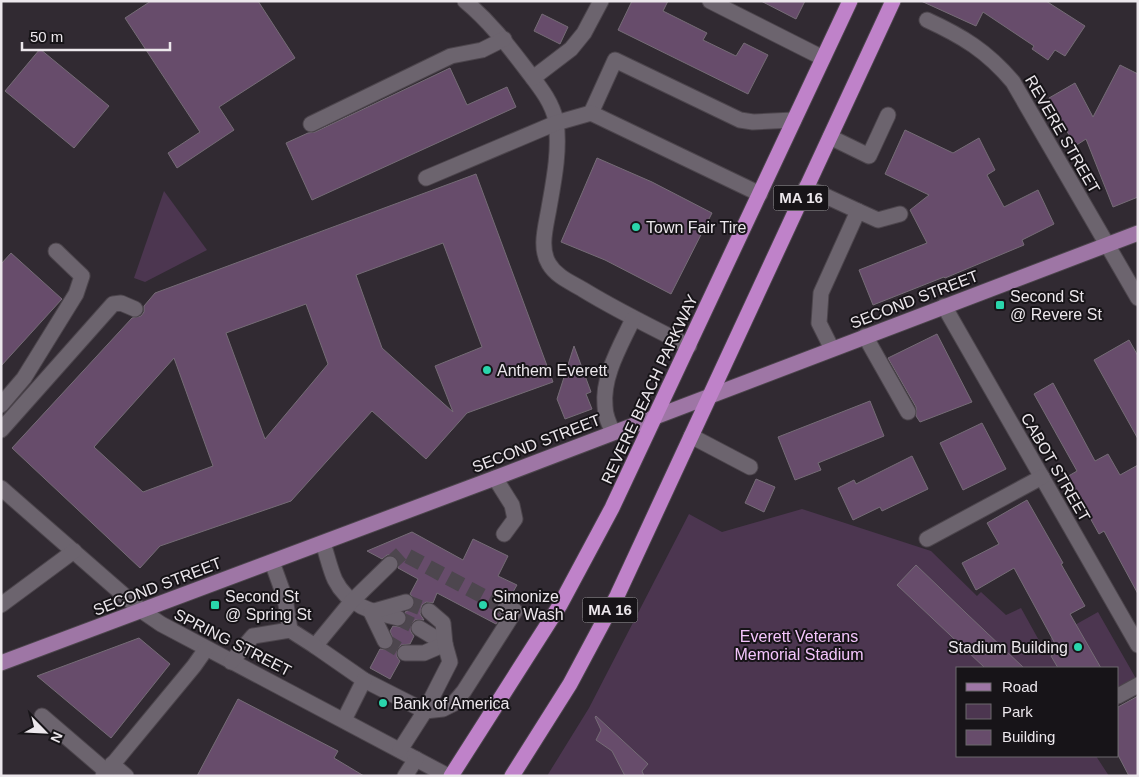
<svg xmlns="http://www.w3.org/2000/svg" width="1139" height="777" font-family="Helvetica,sans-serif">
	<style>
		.green { fill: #4c3650 }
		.building { fill: #674c6b; stroke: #756c76; fill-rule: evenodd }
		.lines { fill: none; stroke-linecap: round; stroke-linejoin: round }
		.minor-tunnel { stroke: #4d464e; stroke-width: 15; stroke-dasharray: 15 8; stroke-linecap: butt }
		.minor-casing { stroke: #4c454c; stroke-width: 17 }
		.major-casing { stroke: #4c454c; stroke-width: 17 }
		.highway-casing { stroke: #4c454c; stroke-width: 17 }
		.minor { stroke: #6c646e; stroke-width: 15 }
		.major { stroke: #9e76a5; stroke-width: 15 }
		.highway { stroke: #bf82c9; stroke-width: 15 }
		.poi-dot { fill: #2ad5ac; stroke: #171418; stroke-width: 2 }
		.labels { text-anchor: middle; stroke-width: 4; stroke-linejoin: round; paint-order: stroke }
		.shield { fill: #171418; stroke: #aca8ac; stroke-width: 1 }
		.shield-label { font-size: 15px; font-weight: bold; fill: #ece7ec }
		.street-label { font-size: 16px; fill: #ece7ec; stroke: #171418 }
		.poi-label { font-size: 16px; fill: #ece7ec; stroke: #171418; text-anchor: start }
		.park-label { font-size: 16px; fill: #f4c5fc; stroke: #171418 }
	</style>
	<rect width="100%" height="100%" fill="#312a32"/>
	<!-- green -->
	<g class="green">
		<polygon points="164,191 207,250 145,282 134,278"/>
		<polygon points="802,509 931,551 977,596 981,592 1006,615 1021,608 1041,644 1098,612 1138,682 1138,694 1118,705 1118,668 958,668 958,756 1096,756 1109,776 547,776 589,708 689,514 722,532"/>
	</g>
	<!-- building -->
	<g class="building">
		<polygon points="151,1 258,1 295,58 219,107 234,130 177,168 168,153 200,132 125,18"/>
		<polygon points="632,1 668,1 663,11 707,33 703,40 736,56 744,43 768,55 748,94 618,30"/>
		<polygon points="761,1 805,1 796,19"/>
		<polygon points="921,1 1046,1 1085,26 1065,56 1055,50 1048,60 1032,49 1034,46 983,12 976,26"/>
		<polygon points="542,14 568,27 560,44 534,31"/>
		<polygon points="40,49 109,106 74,148 5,91"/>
		<polygon points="1120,65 1138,74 1138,197 1113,207 1086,139 1075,146 1049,98 1075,83 1093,117"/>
		<polygon points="450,68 467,105 507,87 516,107 312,200 286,143 308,133 315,132"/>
		<polygon points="905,130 953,153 979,138 995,170 987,175 1004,207 1038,190 1054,224 1022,240 1024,245 945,278 944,277 873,305 859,270 927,243 910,210 929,195 885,174"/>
		<polygon points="597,158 652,182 712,213 671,294 605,260 561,242"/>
		<path d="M476,174L553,382L467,413L426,459L372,411L291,501L160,546L140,568L12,448L132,318L141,316L144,312V306L155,293ZM443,243L482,347L435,366L453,412L382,348L356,275ZM306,304L328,364L265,439L226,333ZM174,358L213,466L143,492L94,447Z"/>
		<polygon points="11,253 62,299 1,366 1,264"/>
		<polygon points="937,334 972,402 920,422 916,416 916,407 888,358"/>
		<polygon points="1129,340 1138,356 1138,439 1094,360"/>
		<polygon points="574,346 591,392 586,394 592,409 565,419 557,399"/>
		<polygon points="1053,383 1095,461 1108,454 1120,475 1138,465 1138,594 1104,531 1099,534 1079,498 1076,499 1065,478 1077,471 1034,394"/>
		<polygon points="870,401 884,436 818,463 821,470 795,480 778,437"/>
		<polygon points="982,423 1006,469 963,490 940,443"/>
		<polygon points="912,456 928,489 882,511 880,507 853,520 838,488 854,480 856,484"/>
		<polygon points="756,479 775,487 764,512 745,503"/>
		<polygon points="1027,500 1063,563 1061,564 1085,606 1070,614 1101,668 1058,668 1051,656 1059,651 1014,568 976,590 962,563 999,544 987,523"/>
		<polygon points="412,532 463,560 473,539 508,556 498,576 517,585 509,599 502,599 496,605 496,611 501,616 496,624 437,593 433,603 426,602 422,605 420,614 424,620 415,620 411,624 411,632 414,636 410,644 401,645 397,649 397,657 400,661 390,679 370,668 380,649 389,650 393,646 394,641 390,631 393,626 400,627 405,624 407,620 405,612 412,609 415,605 415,599 410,594 418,579 398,568 399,561 393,555 387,555 382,559 367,551"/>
		<polygon points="916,565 966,613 1024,668 985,668 897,585"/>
		<polygon points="139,638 170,664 111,738 37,676"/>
		<polygon points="1138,696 1138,776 1129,776 1118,755 1118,707"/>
		<polygon points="238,699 338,751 334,758 364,776 197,776"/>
		<polygon points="596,716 648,764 642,771 644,776 625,776 612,751 596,740 601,730 595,717"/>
	</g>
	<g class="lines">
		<!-- minor-tunnel -->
		<g class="minor-tunnel">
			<polyline points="390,564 402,553 505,608"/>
			<polyline points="406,602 429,611"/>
			<polyline points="398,618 419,628"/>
			<polyline points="385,641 405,653"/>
		</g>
		<!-- minor casing -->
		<g class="minor-casing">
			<g id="minor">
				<path d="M465,1C489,21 507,44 526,69C538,85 552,101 556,121C560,150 554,180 549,208C546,226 539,248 549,264C556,276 570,282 582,289C616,310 653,328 689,346"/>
				<polyline points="710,1 823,58"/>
				<path d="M927,20C962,36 987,51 1013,82L1138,298"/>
				<polyline points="533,78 571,49 584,33 601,1"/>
				<polyline points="591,113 615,60 740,120 753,122 794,120"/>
				<polyline points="311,124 451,56 482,50 504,39"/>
				<polyline points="830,137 869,156 888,115"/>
				<polyline points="426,178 556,123 591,113 760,194"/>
				<polyline points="806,187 858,211"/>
				<polyline points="944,306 1138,645"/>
				<polyline points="865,336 908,412"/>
				<polyline points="832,349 819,323 821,293 858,211 878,220 900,214"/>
				<polyline points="1,405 24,378 76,294 82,276 56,251"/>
				<polyline points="1,430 113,304 121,303 135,309"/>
				<path d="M613,432C609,424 605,416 605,406C602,376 621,345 633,319"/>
				<polyline points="691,436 750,467"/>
				<polyline points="495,478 512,505 515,519 504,534"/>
				<polyline points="1,488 142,611 161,624 448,776"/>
				<polyline points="927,539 1042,477"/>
				<path d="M323,543C327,555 330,569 335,580C348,606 372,612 398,618"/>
				<polyline points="272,562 285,598 290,630"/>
				<polyline points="390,564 352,601 315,646 364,680 425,711 443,709 453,704 464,691 515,611 505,608"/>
				<polyline points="1,605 74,551"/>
				<polyline points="419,628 445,644"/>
				<polyline points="385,641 371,612 406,602"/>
				<polyline points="405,653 424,653 445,644"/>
				<polyline points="231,662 253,636 290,630 315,646"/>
				<polyline points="1118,696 1138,685"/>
				<polyline points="42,716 106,771"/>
				<polyline points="344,720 364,680"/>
				<polyline points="400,750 425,711 450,662 445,644 443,623 429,611"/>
				<polyline points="112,764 126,776"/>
				<polyline points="103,776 194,666 206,649"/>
				<polyline points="405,776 416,759"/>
			</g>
		</g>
		<!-- major casing -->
		<g class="major-casing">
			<polyline id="major" points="1,663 495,478 1138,233"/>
		</g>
		<!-- highway casing -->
		<g class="highway-casing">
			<g id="highway">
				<polyline points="451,776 560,605 612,508 850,1"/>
				<polyline points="512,776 570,684 617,596 893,1"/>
			</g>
		</g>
		<!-- minor -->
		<use href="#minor" class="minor"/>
		<!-- major -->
		<use href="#major" class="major"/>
		<!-- highway -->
		<use href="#highway" class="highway"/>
	</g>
	<!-- markers -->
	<g class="poi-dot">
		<circle cx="636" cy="227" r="5"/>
		<rect x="995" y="300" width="10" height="10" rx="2.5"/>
		<circle cx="487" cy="370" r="5"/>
		<rect x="210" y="600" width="10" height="10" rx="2.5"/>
		<circle cx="483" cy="605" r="5"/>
		<circle cx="1078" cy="647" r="5"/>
		<circle cx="383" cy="703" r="5"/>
	</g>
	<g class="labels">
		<!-- shield labels -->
		<g class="shield">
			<rect x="773.5" y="185.5" width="55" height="25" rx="4"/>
			<rect x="582.5" y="597.5" width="55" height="25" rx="4"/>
		</g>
		<g class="shield-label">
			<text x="801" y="203">MA 16</text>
			<text x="610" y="615">MA 16</text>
		</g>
		<!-- street labels -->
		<g class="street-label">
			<text transform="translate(1063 134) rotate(60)" y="6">REVERE STREET</text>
			<text transform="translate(914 299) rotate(-21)" y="6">SECOND STREET</text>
			<text transform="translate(649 389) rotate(-65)" y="6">REVERE BEACH PARKWAY</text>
			<text transform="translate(536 443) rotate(-21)" y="6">SECOND STREET</text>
			<text transform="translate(1056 467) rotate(60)" y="6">CABOT STREET</text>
			<text transform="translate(157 586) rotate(-21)" y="6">SECOND STREET</text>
			<text transform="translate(233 642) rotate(27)" y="6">SPRING STREET</text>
		</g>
		<!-- poi labels -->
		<g class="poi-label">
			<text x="646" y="233">Town Fair Tire</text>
			<text x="1010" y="302">Second St<tspan x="1010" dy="18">@ Revere St</tspan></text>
			<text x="497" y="376">Anthem Everett</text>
			<text x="225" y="602">Second St<tspan x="225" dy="18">@ Spring St</tspan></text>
			<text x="493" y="602">Simonize<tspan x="493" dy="18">Car Wash</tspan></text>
			<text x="1068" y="653" text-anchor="end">Stadium Building</text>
			<text x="393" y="709">Bank of America</text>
		</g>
		<!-- park labels -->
		<g class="park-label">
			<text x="799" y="642">Everett Veterans<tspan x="799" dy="18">Memorial Stadium</tspan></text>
		</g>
	</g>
	<!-- border -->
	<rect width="1139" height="777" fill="none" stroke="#ece7ec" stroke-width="5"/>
	<!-- legend -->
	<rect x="956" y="667" width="162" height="90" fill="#171418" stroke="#6c686d"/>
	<rect x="966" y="683" width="25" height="8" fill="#9e76a5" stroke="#6c686d"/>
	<text x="1002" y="692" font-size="15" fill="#ece7ec">Road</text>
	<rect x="966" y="704" width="25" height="15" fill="#4c3650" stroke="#6c686d"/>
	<text x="1002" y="717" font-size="15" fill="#ece7ec">Park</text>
	<rect x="966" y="730" width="25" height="15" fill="#674c6b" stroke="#6c686d"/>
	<text x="1002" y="742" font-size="15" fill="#ece7ec">Building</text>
	<!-- north arrow -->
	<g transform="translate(45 732) rotate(114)" stroke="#171418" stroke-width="4" paint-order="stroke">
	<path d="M0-4L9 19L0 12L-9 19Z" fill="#ece7ec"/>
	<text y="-8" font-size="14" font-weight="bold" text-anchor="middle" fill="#ece7ec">N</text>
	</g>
	<!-- scale -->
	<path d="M22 42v8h148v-8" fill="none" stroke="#ece7ec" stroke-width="2.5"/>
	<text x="30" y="42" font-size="15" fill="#ece7ec" stroke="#171418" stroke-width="4" paint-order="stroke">50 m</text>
</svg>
